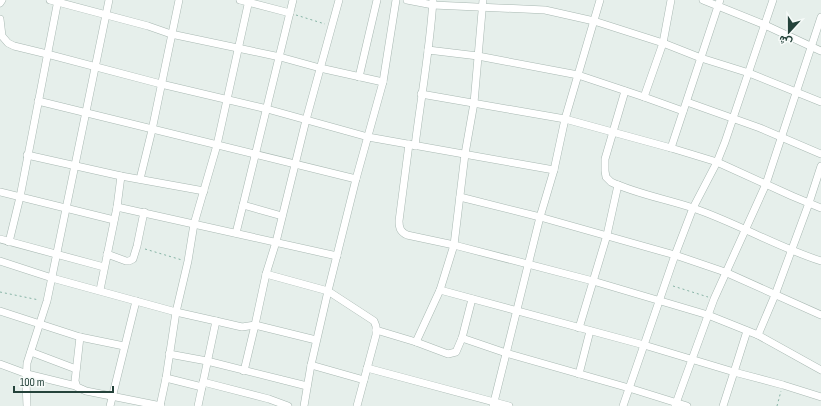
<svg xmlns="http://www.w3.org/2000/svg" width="821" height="406" font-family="'Sofia Sans Condensed',Vazirmatn,sans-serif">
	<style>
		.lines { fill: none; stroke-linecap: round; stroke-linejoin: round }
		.minor-casing { stroke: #a8b8b2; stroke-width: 8 }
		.path { stroke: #86b3a5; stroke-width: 1; stroke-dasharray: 2 3; stroke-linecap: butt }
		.minor { stroke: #fff; stroke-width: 7 }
	</style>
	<rect width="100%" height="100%" fill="#e6efeb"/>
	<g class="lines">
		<!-- minor casing -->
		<g class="minor-casing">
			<g id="minor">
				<polyline points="50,0 148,26 171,34 280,57 320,68 383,82"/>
				<polyline points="240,0 290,13"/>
				<polyline points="407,0 433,5 545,10 594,21 663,43 701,58 749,73 821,102"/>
				<polyline points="703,0 765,25 821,51"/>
				<polyline points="0,3 2,0"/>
				<polyline points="0,19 2,36 8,43 14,46 47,54 161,84 267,109 368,137 554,170"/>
				<polyline points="428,50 478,56 578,75 644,97 683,111"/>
				<polyline points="359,77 377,0"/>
				<path d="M625,91L605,159V171L606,177L611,182C637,194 666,199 693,208C737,223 777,247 821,261"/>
				<polyline points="421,94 565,119 671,148 717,162 792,196 821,208"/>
				<polyline points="644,97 663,43 671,0"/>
				<polyline points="38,101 356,179"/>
				<polyline points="687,102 760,128 821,154"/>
				<path d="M409,144L399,221C399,229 401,232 407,235L454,245L593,281L708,315L758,335L821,370"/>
				<path d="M415,146C421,97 430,49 433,0"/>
				<polyline points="671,148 720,0"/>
				<polyline points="27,155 121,176 204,191"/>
				<polyline points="140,179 152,130 179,0"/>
				<polyline points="0,192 114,220"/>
				<polyline points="460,197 540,217 675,255 725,272 821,315"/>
				<polyline points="243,205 293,0"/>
				<polyline points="117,207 121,176"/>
				<polyline points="236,233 243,205 282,216"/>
				<polyline points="0,239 104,267"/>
				<polyline points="9,242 20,197 58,0"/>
				<polyline points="107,254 126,261 129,261 133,259 137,246 144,212"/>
				<polyline points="0,261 52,278 176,312 216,321 198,406"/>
				<polyline points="266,274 328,291 374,321 376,326 376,335 357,406"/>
				<polyline points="100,290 117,207 337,256"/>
				<polyline points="440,290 644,345 734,372 723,406"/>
				<polyline points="0,311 80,337 124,346"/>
				<polyline points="216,321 242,327 255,325 266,274 276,242 306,120 339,0"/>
				<polyline points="579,328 607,235 618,185"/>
				<polyline points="376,330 416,342 440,290 454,245 465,154 474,103 483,0"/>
				<polyline points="747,331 734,372 783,385 821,397"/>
				<polyline points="758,335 775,295 809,203 821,166"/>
				<polyline points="80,337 75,381 77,387 86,391 161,406"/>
				<polyline points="462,338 506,353 629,388 687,406"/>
				<polyline points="416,342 448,354 456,352 462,338 472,299"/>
				<polyline points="31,352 76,369"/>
				<polyline points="169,354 207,361 307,386"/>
				<polyline points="0,364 27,374 76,386"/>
				<polyline points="311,365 364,380"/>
				<polyline points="367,368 509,406"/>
				<polyline points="244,371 255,325 316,340"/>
				<polyline points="579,374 590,331"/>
				<polyline points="166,378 202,387"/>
				<polyline points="203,382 269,399 288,406"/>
				<polyline points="27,406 26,382 27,363 47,301 109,0"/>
				<polyline points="110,406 136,301"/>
				<polyline points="160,406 166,378 176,312 188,261 194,224 217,145 249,0"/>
				<polyline points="304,406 311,365 328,291 356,179 383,82 396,0"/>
				<polyline points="493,406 540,217 554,170 565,119 600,0"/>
				<polyline points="623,406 675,255 693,208 717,162 725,142 773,0"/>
				<polyline points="675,406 714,299 766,184 821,17"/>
			</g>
		</g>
		<!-- path -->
		<g class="path">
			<polyline points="296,15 325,24"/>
			<polyline points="145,249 182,260"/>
			<polyline points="673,286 708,297"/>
			<polyline points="0,292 39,300"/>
			<polyline points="777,406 781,391"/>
		</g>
		<!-- minor -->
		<use href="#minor" class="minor"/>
	</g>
	<!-- north arrow -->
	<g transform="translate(789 32) rotate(201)" stroke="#f7fbf9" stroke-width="3" paint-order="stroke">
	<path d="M0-3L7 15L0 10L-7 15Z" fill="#24423a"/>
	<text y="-6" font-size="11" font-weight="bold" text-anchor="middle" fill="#24423a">ش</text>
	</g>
	<!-- scale -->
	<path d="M14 386v6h99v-6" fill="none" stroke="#24423a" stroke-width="2"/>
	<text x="20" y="386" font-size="12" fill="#24423a" stroke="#f7fbf9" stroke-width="3" paint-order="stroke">100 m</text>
</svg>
